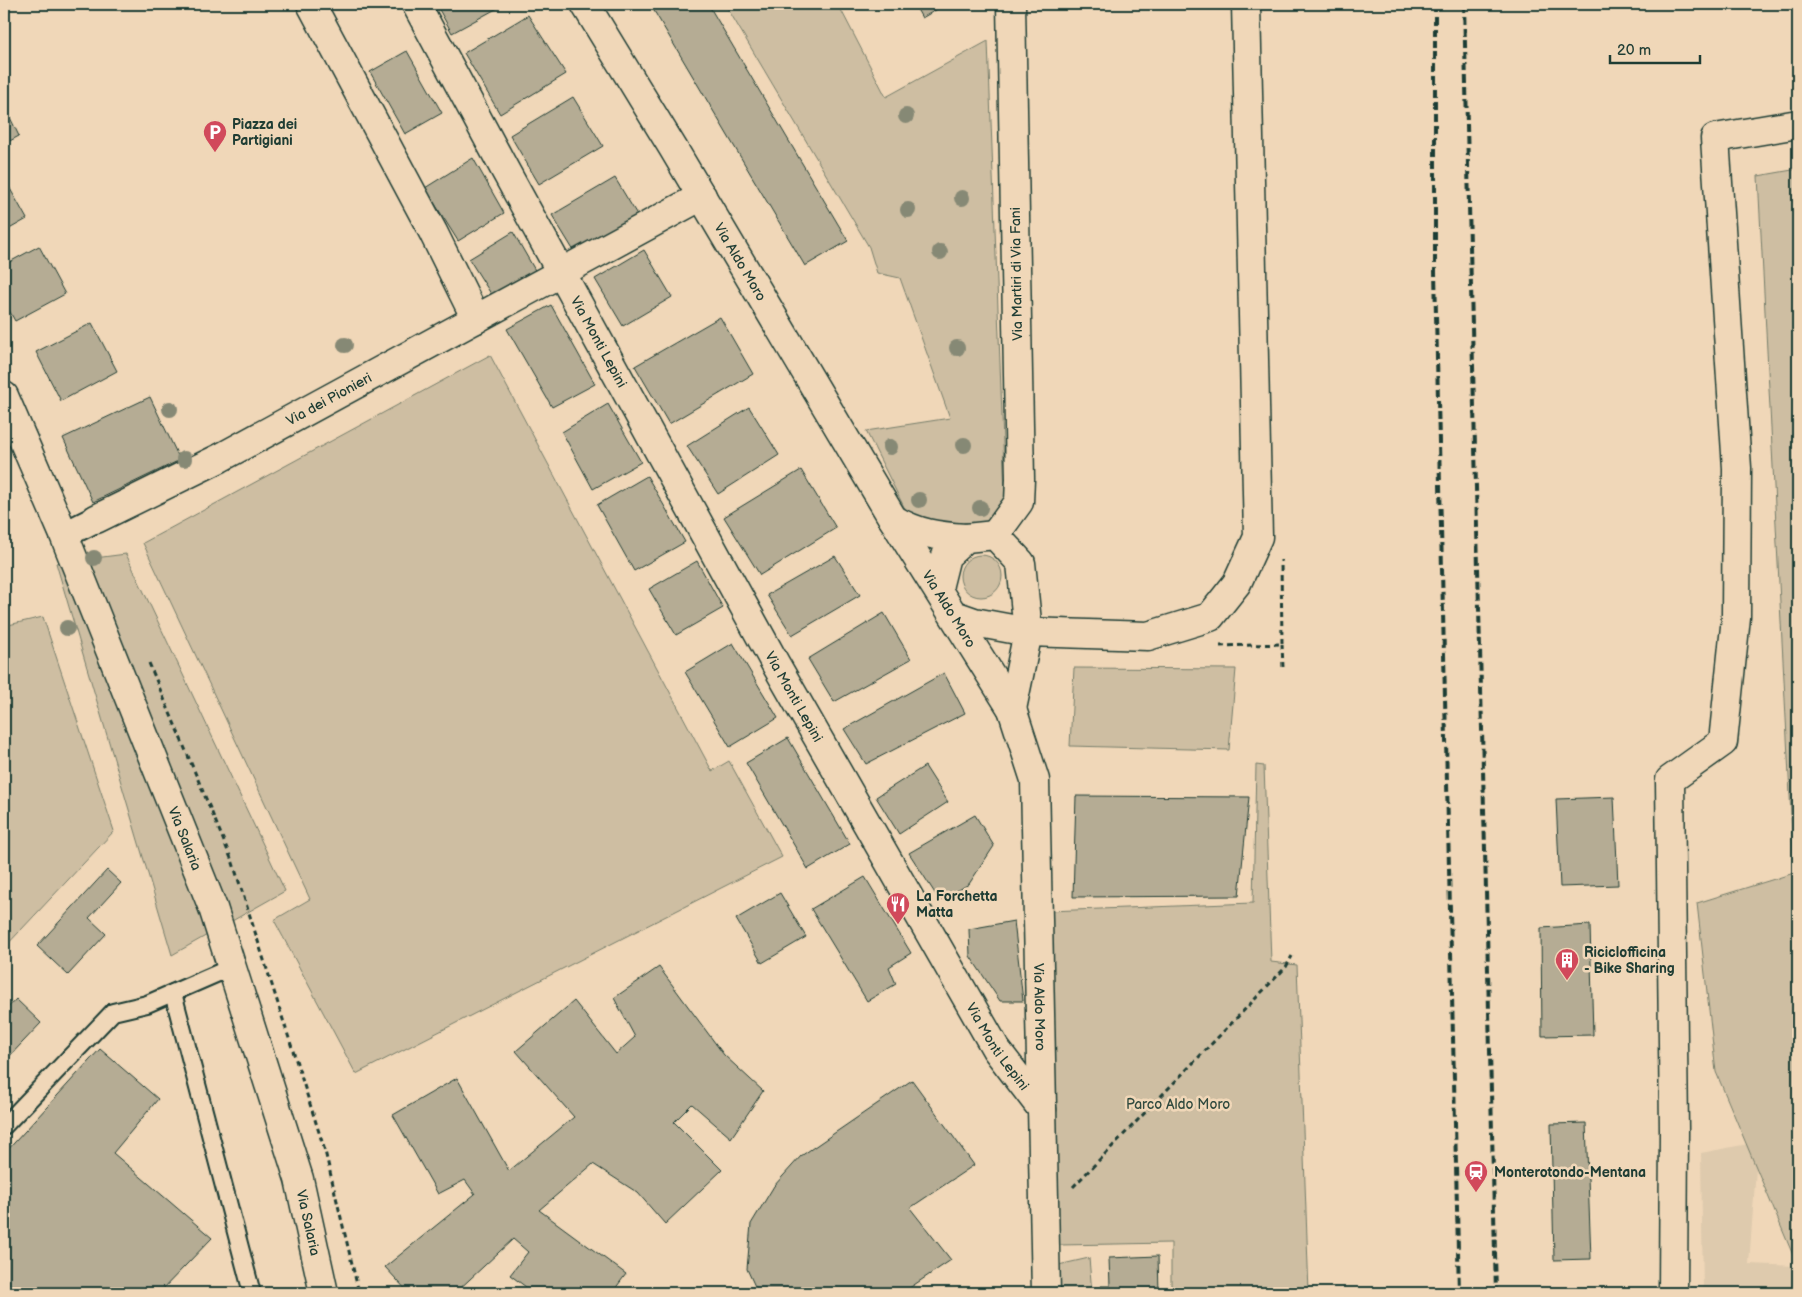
<svg xmlns="http://www.w3.org/2000/svg" width="1802" height="1297" font-family="'Balsamiq Sans',sans-serif">
	<style>
		.built { fill: #decaad }
		.green { fill: #cebea2; stroke: #767e6b }
		.building { fill: #b5ac94; stroke: #1f3d34 }
		.lines { fill: none; stroke-linecap: round; stroke-linejoin: round }
		.service-casing { stroke: #1f3d34; stroke-width: 20 }
		.pedestrian-casing { stroke: #1f3d34; stroke-width: 29 }
		.minor-casing { stroke: #1f3d34; stroke-width: 31 }
		.secondary-casing { stroke: #1f3d34; stroke-width: 31 }
		.path { stroke: #1f3d34; stroke-width: 3; stroke-dasharray: 5 4; stroke-linecap: butt }
		.service { stroke: #f0d7b8; stroke-width: 16 }
		.pedestrian { stroke: #f0d7b8; stroke-width: 25 }
		.minor { stroke: #f0d7b8; stroke-width: 28 }
		.secondary { stroke: #f0d7b8; stroke-width: 28 }
		.rail { stroke: #1f3d34; stroke-width: 4; stroke-dasharray: 8 4; stroke-linecap: butt }
		.tree { fill: #868975 }
		.labels { text-anchor: middle; stroke-width: 5; stroke-linejoin: round; paint-order: stroke }
		.poi-label { font-size: 14px; font-weight: bold; fill: #1f3d34; stroke: #f0d7b8; text-anchor: start }
		.street-label { font-size: 14px; fill: #1f3d34; stroke: #f0d7b8 }
		.park-label { font-size: 14px; fill: #304a3f; stroke: #f0d7b8 }
	</style>
	<rect width="100%" height="100%" fill="#f0d7b8"/>
	<filter id="ink" filterUnits="userSpaceOnUse"><feTurbulence type="fractalNoise" baseFrequency=".02" numOctaves="2"/><feDisplacementMap in="SourceGraphic" scale="10" xChannelSelector="R" yChannelSelector="G"/><feConvolveMatrix kernelMatrix="1 2 1 2 8 2 1 2 1" color-interpolation-filters="sRGB"/></filter>
	<g filter="url(#ink)">
		<!-- built -->
		<polygon class="built" points="1758,1142 1749,1264 1798,1266 1798,1293 1703,1293 1701,1153"/>
		<!-- green -->
		<g class="green">
			<polygon points="725,4 838,4 886,97 988,41 1005,497 991,529 912,523 866,431 950,418 900,278 877,273 869,247"/>
			<polygon points="1798,169 1798,1267 1716,1072 1697,903 1794,873 1758,176"/>
			<polygon points="490,355 712,771 729,761 782,857 356,1074 274,920 310,899 143,543"/>
			<polygon points="126,554 285,891 172,955 56,563"/>
			<circle cx="981" cy="576" r="21"/>
			<polygon points="43,617 114,831 4,948 4,626"/>
			<polygon points="1074,668 1236,669 1229,750 1070,746"/>
			<polygon points="1256,765 1264,766 1271,962 1297,965 1309,1293 1171,1293 1171,1243 1059,1245 1049,911 1253,903"/>
			<polygon points="1089,1258 1092,1293 1055,1293 1054,1266"/>
		</g>
		<!-- building -->
		<g class="building">
			<polygon points="436,4 505,4 452,33"/>
			<polygon points="650,4 708,4 848,241 805,266"/>
			<polygon points="914,4 946,4 922,18"/>
			<polygon points="528,15 566,74 500,114 464,53"/>
			<polygon points="407,51 442,113 405,134 370,72"/>
			<polygon points="573,97 603,146 539,184 510,135"/>
			<polygon points="4,105 19,136 4,144"/>
			<polygon points="473,158 504,213 458,241 425,188"/>
			<polygon points="4,178 27,219 4,232"/>
			<polygon points="615,178 639,218 577,256 552,215"/>
			<polygon points="513,232 536,272 493,297 469,259"/>
			<polygon points="39,246 65,294 15,321 4,301 4,265"/>
			<polygon points="644,250 672,297 623,326 595,279"/>
			<polygon points="551,305 595,384 552,407 507,329"/>
			<polygon points="720,317 753,374 669,424 635,366"/>
			<polygon points="92,323 117,371 61,401 36,352"/>
			<polygon points="150,397 180,460 93,502 63,438"/>
			<polygon points="608,404 641,462 593,489 562,432"/>
			<polygon points="749,407 779,455 718,494 687,446"/>
			<polygon points="801,470 836,528 760,575 724,517"/>
			<polygon points="647,476 685,542 634,571 597,505"/>
			<polygon points="835,556 860,595 792,635 767,595"/>
			<polygon points="697,561 723,608 676,635 649,589"/>
			<polygon points="884,613 911,659 834,702 808,659"/>
			<polygon points="733,643 778,718 730,747 685,672"/>
			<polygon points="944,673 965,713 866,764 844,729"/>
			<polygon points="788,738 850,844 808,869 746,763"/>
			<polygon points="925,766 948,802 899,834 876,797"/>
			<polygon points="1076,796 1249,797 1239,896 1073,897"/>
			<polygon points="1614,797 1618,885 1560,887 1556,799"/>
			<polygon points="975,815 994,846 969,884 940,901 909,853"/>
			<polygon points="107,870 121,883 89,918 106,934 68,975 37,946"/>
			<polygon points="865,877 911,953 889,967 896,984 867,1001 811,909"/>
			<polygon points="780,893 806,937 762,963 736,919"/>
			<polygon points="1014,921 1023,1001 1000,1001 970,956 969,929"/>
			<polygon points="1590,925 1593,1035 1542,1036 1541,928"/>
			<polygon points="659,967 724,1055 763,1091 731,1138 692,1104 674,1122 722,1170 665,1224 638,1193 593,1164 539,1210 626,1274 612,1293 534,1293 510,1275 528,1252 513,1239 455,1293 409,1293 385,1267 475,1194 465,1180 438,1194 393,1115 457,1078 509,1171 574,1117 516,1051 574,1001 616,1054 635,1037 614,998"/>
			<polygon points="16,999 41,1023 4,1062 4,1012"/>
			<polygon points="100,1049 158,1099 113,1153 212,1238 159,1293 4,1293 4,1154"/>
			<polygon points="912,1080 974,1165 910,1208 951,1260 902,1293 758,1293 747,1269 751,1224 774,1186 801,1156"/>
			<polygon points="1586,1123 1591,1259 1554,1260 1551,1124"/>
			<polygon points="1158,1256 1159,1293 1101,1293 1101,1286 1110,1286 1109,1258"/>
		</g>
		<g class="lines">
			<!-- service casing -->
			<g class="service-casing">
				<g id="service">
					<polyline points="173,993 252,1293"/>
					<polyline points="4,1126 113,1012 147,1004 232,967"/>
				</g>
			</g>
			<!-- pedestrian casing -->
			<g class="pedestrian-casing">
				<polyline id="pedestrian" points="64,535 96,519"/>
			</g>
			<!-- minor casing -->
			<g class="minor-casing">
				<g id="minor">
					<polyline points="311,4 433,232 476,319"/>
					<path id="s1" d="M416,4L505,170L775,663L996,1049L1042,1109"/>
					<path id="s2" d="M585,4L673,148L893,519L1012,709L1035,780L1046,1293"/>
					<path id="s3" d="M96,519L220,458L702,196"/>
					<path d="M893,519C918,534 938,536 966,538"/>
					<polyline points="995,535 1019,502 1020,479 1011,4"/>
					<polyline points="938,588 946,556 966,538 995,535 1021,563 1028,632 1012,709"/>
					<polyline points="954,615 974,622 1028,632 1148,636 1210,617 1237,583 1258,537 1246,4"/>
					<polyline points="1673,1293 1674,1130 1670,780 1723,742 1736,617 1737,468 1715,138 1798,124"/>
				</g>
			</g>
			<!-- secondary casing -->
			<g class="secondary-casing">
				<g id="secondary">
					<path id="s4" d="M4,396L64,535L213,908L299,1179L324,1293"/>
				</g>
			</g>
			<!-- path -->
			<g class="path">
				<polyline points="1282,644 1283,668"/>
				<polyline points="1220,646 1282,644 1281,560"/>
				<polyline points="149,663 233,863 325,1151 359,1293"/>
				<polyline points="1073,1187 1286,967 1292,956"/>
			</g>
			<!-- service -->
			<use href="#service" class="service"/>
			<!-- pedestrian -->
			<use href="#pedestrian" class="pedestrian"/>
			<!-- minor -->
			<use href="#minor" class="minor"/>
			<!-- secondary -->
			<use href="#secondary" class="secondary"/>
			<!-- rail -->
			<g class="rail">
				<polyline points="1435,4 1435,272 1459,1293"/>
				<polyline points="1464,4 1496,1293"/>
			</g>
		</g>
		<!-- trees -->
		<g class="tree">
			<circle cx="906" cy="116" r="8"/>
			<circle cx="962" cy="198" r="8"/>
			<circle cx="908" cy="210" r="8"/>
			<circle cx="940" cy="252" r="8"/>
			<circle cx="345" cy="345" r="8"/>
			<circle cx="957" cy="348" r="8"/>
			<circle cx="170" cy="409" r="8"/>
			<circle cx="964" cy="445" r="8"/>
			<circle cx="890" cy="447" r="8"/>
			<circle cx="184" cy="459" r="8"/>
			<circle cx="919" cy="500" r="8"/>
			<circle cx="980" cy="508" r="8"/>
			<circle cx="94" cy="558" r="8"/>
			<circle cx="67" cy="628" r="8"/>
		</g>
	</g>
	<!-- icons -->
	<defs>
		<g id="parking-pin" transform="scale(1.25)"><path d="M0 17L-7.5 6A9.5 9.5 0 1 1 7.5 6Z" fill="#d1495b" stroke="#f0d7b8"/><path d="M-3.5-5.5H1a3.5 3.5 0 0 1 0 7H-1V5.5H-3.5ZM-1-3.4V-.6H.8a1.4 1.4 0 0 0 0-2.8Z" fill="#fff"/></g>
		<g id="restaurant-pin" transform="scale(1.25)"><path d="M0 17L-7.5 6A9.5 9.5 0 1 1 7.5 6Z" fill="#d1495b" stroke="#f0d7b8"/><path d="M-5-6h1v4h1v-4h1v4h1v-4h1v5L-1.5 .5V6h-2V.5L-5-1ZM5-6V6H3V1.5H1.5Q1.5-4 5-6Z" fill="#fff"/></g>
		<g id="building-pin" transform="scale(1.25)"><path d="M0 17L-7.5 6A9.5 9.5 0 1 1 7.5 6Z" fill="#d1495b" stroke="#f0d7b8"/><path d="M-4-6H4V6H1V3H-1V6H-4ZM-2.5-4.3h1.7v1.8h-1.7ZM.8-4.3h1.7v1.8H.8ZM-2.5-1h1.7V.8h-1.7ZM.8-1h1.7V.8H.8Z" fill="#fff"/></g>
		<g id="station-pin" transform="scale(1.25)"><path d="M0 17L-7.5 6A9.5 9.5 0 1 1 7.5 6Z" fill="#d1495b" stroke="#f0d7b8"/><path d="M-3-6H3Q5-6 5-4V2Q5 4 3 4L4.5 6H3L1.5 4h-3L-3 6H-4.5L-3 4Q-5 4-5 2V-4Q-5-6-3-6ZM-3.5-4v3h7v-3ZM-3.5 1v1.5H-2V1ZM2 1v1.5H3.5V1Z" fill="#fff"/></g>
	</defs>
	<g fill-rule="evenodd">
		<use href="#parking-pin" x="215" y="132"/>
		<use href="#restaurant-pin" x="898" y="904"/>
		<use href="#building-pin" x="1567" y="960"/>
		<use href="#station-pin" x="1476" y="1172"/>
	</g>
	<g class="labels">
		<!-- poi labels -->
		<g class="poi-label">
			<text x="232" y="129">Piazza dei<tspan x="232" dy="16">Partigiani</tspan></text>
			<text x="916" y="901">La Forchetta<tspan x="916" dy="16">Matta</tspan></text>
			<text x="1584" y="957">Riciclofficina<tspan x="1584" dy="16">- Bike Sharing</tspan></text>
			<text x="1494" y="1177">Monterotondo-Mentana</text>
		</g>
		<!-- street labels -->
		<g class="street-label">
			<text dy="5" stroke="none"><textPath href="#s2" startOffset="301">Via Aldo Moro</textPath></text>
			<text transform="translate(1016 274) rotate(-91)" y="5">Via Martiri di Via Fani</text>
			<text dy="5" stroke="none"><textPath href="#s1" startOffset="384">Via Monti Lepini</textPath></text>
			<text dy="5" stroke="none"><textPath href="#s3" startOffset="262">Via dei Pionieri</textPath></text>
			<text dy="5" stroke="none"><textPath href="#s2" startOffset="706">Via Aldo Moro</textPath></text>
			<text dy="5" stroke="none"><textPath href="#s1" startOffset="789">Via Monti Lepini</textPath></text>
			<text dy="5" stroke="none"><textPath href="#s4" startOffset="478">Via Salaria</textPath></text>
			<text dy="5" stroke="none"><textPath href="#s2" startOffset="1126">Via Aldo Moro</textPath></text>
			<text dy="5" stroke="none"><textPath href="#s1" startOffset="1194">Via Monti Lepini</textPath></text>
			<text dy="5" stroke="none"><textPath href="#s4" startOffset="882">Via Salaria</textPath></text>
		</g>
		<!-- park labels -->
		<g class="park-label">
			<text x="1178" y="1109">Parco Aldo Moro</text>
		</g>
	</g>
	<!-- margin -->
	<rect width="1802" height="1297" fill="none" stroke="#f0d7b8" stroke-width="20"/>
	<rect x="10" y="10" width="1782" height="1277" fill="none" stroke="#1f3d34" stroke-width="2" filter="url(#ink)"/>
	<!-- scale -->
	<path d="M1610 55v8h90v-8" fill="none" stroke="#1f3d34" stroke-width="2.5"/>
	<text x="1617" y="55" font-size="15" fill="#1f3d34" stroke="#f0d7b8" stroke-width="4" paint-order="stroke">20 m</text>
</svg>
